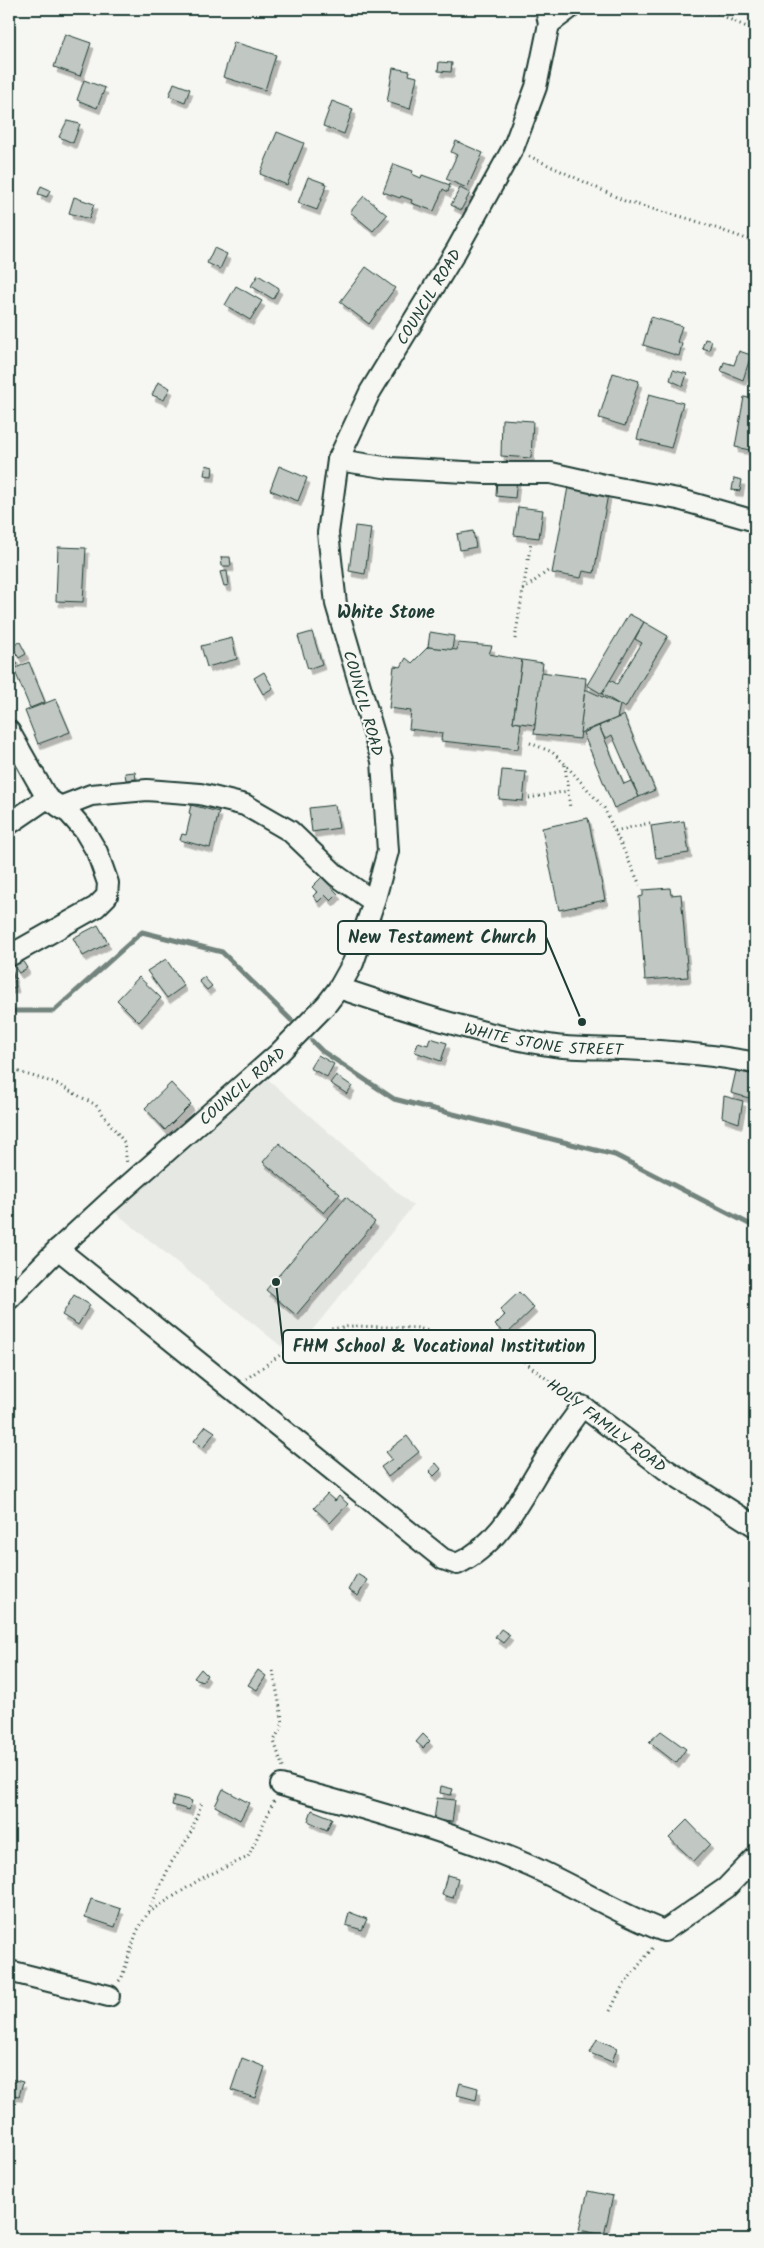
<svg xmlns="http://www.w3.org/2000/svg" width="764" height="2248" font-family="Kalam,sans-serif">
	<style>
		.built { fill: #e6e8e4 }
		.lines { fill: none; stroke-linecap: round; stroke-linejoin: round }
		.stream { stroke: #72847d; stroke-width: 5 }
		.building { fill: #c1c8c3; stroke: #1f3d34; filter: url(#shadow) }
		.street-casing { stroke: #1f3d34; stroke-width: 24 }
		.path { stroke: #1f3d34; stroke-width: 3; stroke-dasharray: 1 4; stroke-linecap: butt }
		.street { stroke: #f6f6f2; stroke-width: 20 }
		.labels { text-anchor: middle; stroke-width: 4.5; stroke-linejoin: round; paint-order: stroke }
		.street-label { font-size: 16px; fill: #1f3d34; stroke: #f6f6f2 }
		.neighbourhood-label { font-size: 18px; font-weight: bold; fill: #1f3d34; stroke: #f6f6f2 }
		.leader { fill: none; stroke: #1f3d34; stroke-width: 2 }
		.callout-dot { fill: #1f3d34; stroke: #f6f6f2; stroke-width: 2 }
		.callout { fill: #f6f6f2; stroke: #1f3d34; stroke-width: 2 }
		.callout-label { font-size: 18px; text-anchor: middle; font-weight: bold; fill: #1f3d34 }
	</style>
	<defs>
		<filter id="shadow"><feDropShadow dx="3" dy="5.5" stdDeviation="0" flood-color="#0004"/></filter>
	</defs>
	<rect width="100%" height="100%" fill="#f6f6f2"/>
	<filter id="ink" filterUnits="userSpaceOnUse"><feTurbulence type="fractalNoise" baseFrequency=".02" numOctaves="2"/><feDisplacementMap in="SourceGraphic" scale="10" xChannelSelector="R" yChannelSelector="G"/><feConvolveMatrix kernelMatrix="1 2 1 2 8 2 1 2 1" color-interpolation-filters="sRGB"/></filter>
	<g filter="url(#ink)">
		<!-- built -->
		<polygon class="built" points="263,1075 413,1206 292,1355 111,1209"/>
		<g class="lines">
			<!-- stream -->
			<g class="stream">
				<polyline points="9,1011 54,1011 142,932 222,952 291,1020"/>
				<polyline points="312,1041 322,1051 394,1099 615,1155 755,1227"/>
			</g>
		</g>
		<!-- building -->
		<g class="building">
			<polygon points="65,34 91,43 80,76 54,67"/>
			<polygon points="234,42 276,55 265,90 223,77"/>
			<polygon points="439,62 452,63 451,72 438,71"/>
			<polygon points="393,68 410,71 409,75 417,77 410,109 387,102"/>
			<polygon points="84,80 105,88 97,108 77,100"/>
			<polygon points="174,83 190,89 185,102 169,96"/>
			<polygon points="332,101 353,109 344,134 323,126"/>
			<polygon points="67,121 80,124 73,143 59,137"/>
			<polygon points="277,132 304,143 287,185 260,174"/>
			<polygon points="456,141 483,153 467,188 446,179 457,155 451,152"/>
			<polygon points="394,164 413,171 412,174 421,178 422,175 450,185 448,192 443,189 434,211 411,203 412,200 401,196 400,198 383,192"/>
			<polygon points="308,177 327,184 317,210 298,203"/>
			<polygon points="41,186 50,190 47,197 38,194"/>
			<polygon points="460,188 470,193 461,210 451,205"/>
			<polygon points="364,196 387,215 373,231 350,212"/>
			<polygon points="74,197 94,204 89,219 69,213"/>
			<polygon points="214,248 227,254 220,269 207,263"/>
			<polygon points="366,267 395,288 369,324 340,302"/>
			<polygon points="258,275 279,288 273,299 251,286"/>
			<polygon points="236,286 262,301 250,320 225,305"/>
			<polygon points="651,317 682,326 677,342 682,344 679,356 643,345"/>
			<polygon points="705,339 712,341 709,350 702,348"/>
			<polygon points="739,351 751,355 743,380 721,371 724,362 734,365"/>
			<polygon points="673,370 687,374 683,386 670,380"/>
			<polygon points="613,373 639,381 625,426 599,418"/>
			<polygon points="158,382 170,388 164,400 152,395"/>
			<polygon points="649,394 683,403 671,448 637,439"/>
			<polygon points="744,397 755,399 755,451 735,447"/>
			<polygon points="502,419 533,421 531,458 501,456"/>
			<polygon points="206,465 213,467 212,476 204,475"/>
			<polygon points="279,466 307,478 298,501 270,490"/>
			<polygon points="497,477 517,479 515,498 496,496"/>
			<polygon points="734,478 742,480 740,491 732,490"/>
			<polygon points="568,487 608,494 594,573 583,571 581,578 552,573"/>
			<polygon points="518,507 543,510 539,538 514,535"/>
			<polygon points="355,526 371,528 365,574 349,571"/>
			<polygon points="473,531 476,547 460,550 457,534"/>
			<polygon points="58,547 86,548 83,602 56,601"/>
			<polygon points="221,557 230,557 231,566 222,566"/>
			<polygon points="227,571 229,585 224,586 220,572"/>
			<polygon points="629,614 644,622 602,694 587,685"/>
			<polygon points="644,622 668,636 625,708 602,694 610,680 617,684 642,643 635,639"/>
			<polygon points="312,632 322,664 308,669 298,636"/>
			<polygon points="430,632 454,636 452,650 428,647"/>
			<polygon points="232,638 237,659 207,667 201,646"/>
			<polygon points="20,642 26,654 19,658 12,646"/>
			<polygon points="458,643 492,646 489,654 522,660 513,722 521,723 518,749 441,741 442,733 409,729 411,711 389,708 394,666 401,667 406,658 412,663 428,647 457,650"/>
			<polygon points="10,650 18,664 9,669 9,651"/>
			<polygon points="522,660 543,663 535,725 513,722"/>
			<polygon points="29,662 45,702 30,708 14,669"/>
			<polygon points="264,672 273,688 263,694 254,678"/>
			<polygon points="541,672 586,678 580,739 534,734"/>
			<polygon points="585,689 620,705 617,718 580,733"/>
			<polygon points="56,699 70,732 38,744 25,711"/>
			<polygon points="624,715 655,790 639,797 612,735 605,739 599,726"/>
			<polygon points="599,726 624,784 631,781 639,797 614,808 583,733"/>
			<polygon points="502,770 526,772 523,801 499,799"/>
			<polygon points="135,772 136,779 126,780 125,773"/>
			<polygon points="191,805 219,812 210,848 180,840 182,834 186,835 191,814 189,813"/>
			<polygon points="335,805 339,828 312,832 309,808"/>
			<polygon points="588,818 605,900 559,910 542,828"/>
			<polygon points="684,821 689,853 656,858 651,826"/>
			<polygon points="322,877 338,894 331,901 325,895 318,902 313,896 317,892 312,887"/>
			<polygon points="670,888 671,895 681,894 688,977 645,980 639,897 643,896 643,890"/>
			<polygon points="98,925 108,943 83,956 73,938"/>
			<polygon points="166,959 184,986 167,998 147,971"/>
			<polygon points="22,960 27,968 19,973 13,965"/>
			<polygon points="11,966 16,987 9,989 9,967"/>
			<polygon points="139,977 161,998 139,1022 117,1000"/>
			<polygon points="204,977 212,986 207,990 199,981"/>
			<polygon points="430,1038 447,1043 441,1061 415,1052 418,1042 428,1045"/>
			<polygon points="318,1055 334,1064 327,1077 310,1068"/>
			<polygon points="736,1071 754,1075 749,1098 731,1093"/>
			<polygon points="336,1075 352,1086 347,1094 330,1083"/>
			<polygon points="171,1083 191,1104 165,1130 145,1108"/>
			<polygon points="724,1096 743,1101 739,1123 722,1117"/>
			<polygon points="279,1143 340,1194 324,1213 263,1162"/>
			<polygon points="346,1197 375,1222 296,1315 266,1290"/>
			<polygon points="519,1292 534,1308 506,1335 495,1325 505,1315 500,1310"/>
			<polygon points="74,1295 90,1305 78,1325 62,1315"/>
			<polygon points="206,1426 215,1432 203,1448 194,1441"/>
			<polygon points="407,1436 419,1452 388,1477 381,1467 392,1459 386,1452"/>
			<polygon points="436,1463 441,1469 434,1476 429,1471"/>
			<polygon points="327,1494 335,1501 339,1496 348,1504 330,1523 314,1508"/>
			<polygon points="357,1574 367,1580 358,1596 348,1590"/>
			<polygon points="501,1629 510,1635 503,1643 495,1637"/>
			<polygon points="201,1669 207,1675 203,1681 194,1678"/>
			<polygon points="258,1670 266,1676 257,1690 248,1685"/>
			<polygon points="661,1731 686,1749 676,1763 649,1742"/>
			<polygon points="423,1734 430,1741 423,1748 416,1742"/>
			<polygon points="441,1786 453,1789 451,1795 440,1793"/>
			<polygon points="223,1789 249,1803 240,1820 215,1806"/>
			<polygon points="174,1796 192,1801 189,1810 172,1805"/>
			<polygon points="437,1798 455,1800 452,1822 434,1820"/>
			<polygon points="312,1810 332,1818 327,1830 308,1821"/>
			<polygon points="687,1820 710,1844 694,1861 669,1838"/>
			<polygon points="447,1875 458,1878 453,1898 442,1895"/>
			<polygon points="91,1899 121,1909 115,1927 85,1917"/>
			<polygon points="349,1912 367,1919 362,1930 346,1925"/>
			<polygon points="597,2039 617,2048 612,2062 590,2053"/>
			<polygon points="242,2058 265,2067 255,2098 231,2090"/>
			<polygon points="11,2079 23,2082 19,2096 9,2094"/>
			<polygon points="460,2083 478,2088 476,2100 457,2095"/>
			<polygon points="588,2191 613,2196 604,2235 579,2230"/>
		</g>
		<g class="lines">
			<!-- street casing -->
			<g class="street-casing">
				<g id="street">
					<polyline points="549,24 569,9"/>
					<polyline points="338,460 390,468 484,473 551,473 613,487 678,499 755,521"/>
					<polyline points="9,731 47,798 69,813 84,830 97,852 108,883 107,896 96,907 9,956"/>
					<polyline points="60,807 91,795 147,790 200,794 245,805 290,831 337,876 374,902"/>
					<polyline points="9,824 47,798"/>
					<path id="s1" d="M339,988C408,1011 483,1036 555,1046C577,1049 601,1048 623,1049C668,1051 712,1054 755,1063"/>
					<path d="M58,1249L443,1559L457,1564C504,1543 526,1487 553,1447C562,1433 573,1420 582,1406L665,1469L755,1526"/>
					<path id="s2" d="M9,1299L58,1249L108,1203L279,1053L326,1005L339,988L353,963L374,902L388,851L382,761L336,604L328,533L338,460L370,392L456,251L514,146L536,87L549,24L546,9"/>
					<path d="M281,1785C364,1809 451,1831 530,1866C575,1886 617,1913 664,1931L726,1888L755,1858"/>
					<polyline points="9,1971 109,1996"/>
				</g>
			</g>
			<!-- path -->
			<g class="path">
				<polyline points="708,9 755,31"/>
				<polyline points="529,156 627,202 690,219 755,242"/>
				<polyline points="523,590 549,570"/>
				<polyline points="515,639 531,542"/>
				<polyline points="530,743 552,752 565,764 604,808 640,885"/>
				<polyline points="565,765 570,808"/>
				<polyline points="529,798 568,791"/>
				<polyline points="615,831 654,822"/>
				<polyline points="9,1069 55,1083 96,1105 124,1142 127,1164"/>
				<polyline points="246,1379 280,1355 301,1348 330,1329 353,1326 417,1328 507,1349 568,1395"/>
				<polyline points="273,1671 283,1723 274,1741 283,1768"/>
				<polyline points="148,1912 171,1863 189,1837 202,1802"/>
				<polyline points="119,1981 122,1977 137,1931 148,1913 202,1878 248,1857 274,1801"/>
				<polyline points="610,2011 622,1987 654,1946"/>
			</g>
			<!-- street -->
			<use href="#street" class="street"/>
		</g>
	</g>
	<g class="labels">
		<!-- street labels -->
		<g class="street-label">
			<text dy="6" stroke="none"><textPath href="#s2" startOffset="1186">COUNCIL ROAD</textPath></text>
			<text transform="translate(364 703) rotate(74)" y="6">COUNCIL ROAD</text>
			<text dy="6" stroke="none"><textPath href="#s1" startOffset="212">WHITE STONE STREET</textPath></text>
			<text dy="6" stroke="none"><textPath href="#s2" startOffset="316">COUNCIL ROAD</textPath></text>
			<text transform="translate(607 1425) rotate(37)" y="6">HOLY FAMILY ROAD</text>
		</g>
		<!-- neighbourhood labels -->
		<g class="neighbourhood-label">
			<text x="386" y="618">White Stone</text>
		</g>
	</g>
	<!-- callouts -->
	<path class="leader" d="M582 1022L546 937M276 1282L283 1346"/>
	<g class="callout-dot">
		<circle cx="582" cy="1022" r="5"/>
		<circle cx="276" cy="1282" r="5"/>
	</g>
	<g class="callout">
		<rect x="338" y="921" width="208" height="33" rx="5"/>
		<rect x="283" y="1330" width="312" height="33" rx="5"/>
	</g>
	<g class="callout-label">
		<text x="442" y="943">New Testament Church</text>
		<text x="439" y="1352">FHM School &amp; Vocational Institution</text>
	</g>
	<!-- margin -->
	<rect width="764" height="2248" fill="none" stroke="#f6f6f2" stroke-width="30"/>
	<rect x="15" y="15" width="734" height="2218" fill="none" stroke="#1f3d34" stroke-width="2" filter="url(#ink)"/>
</svg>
